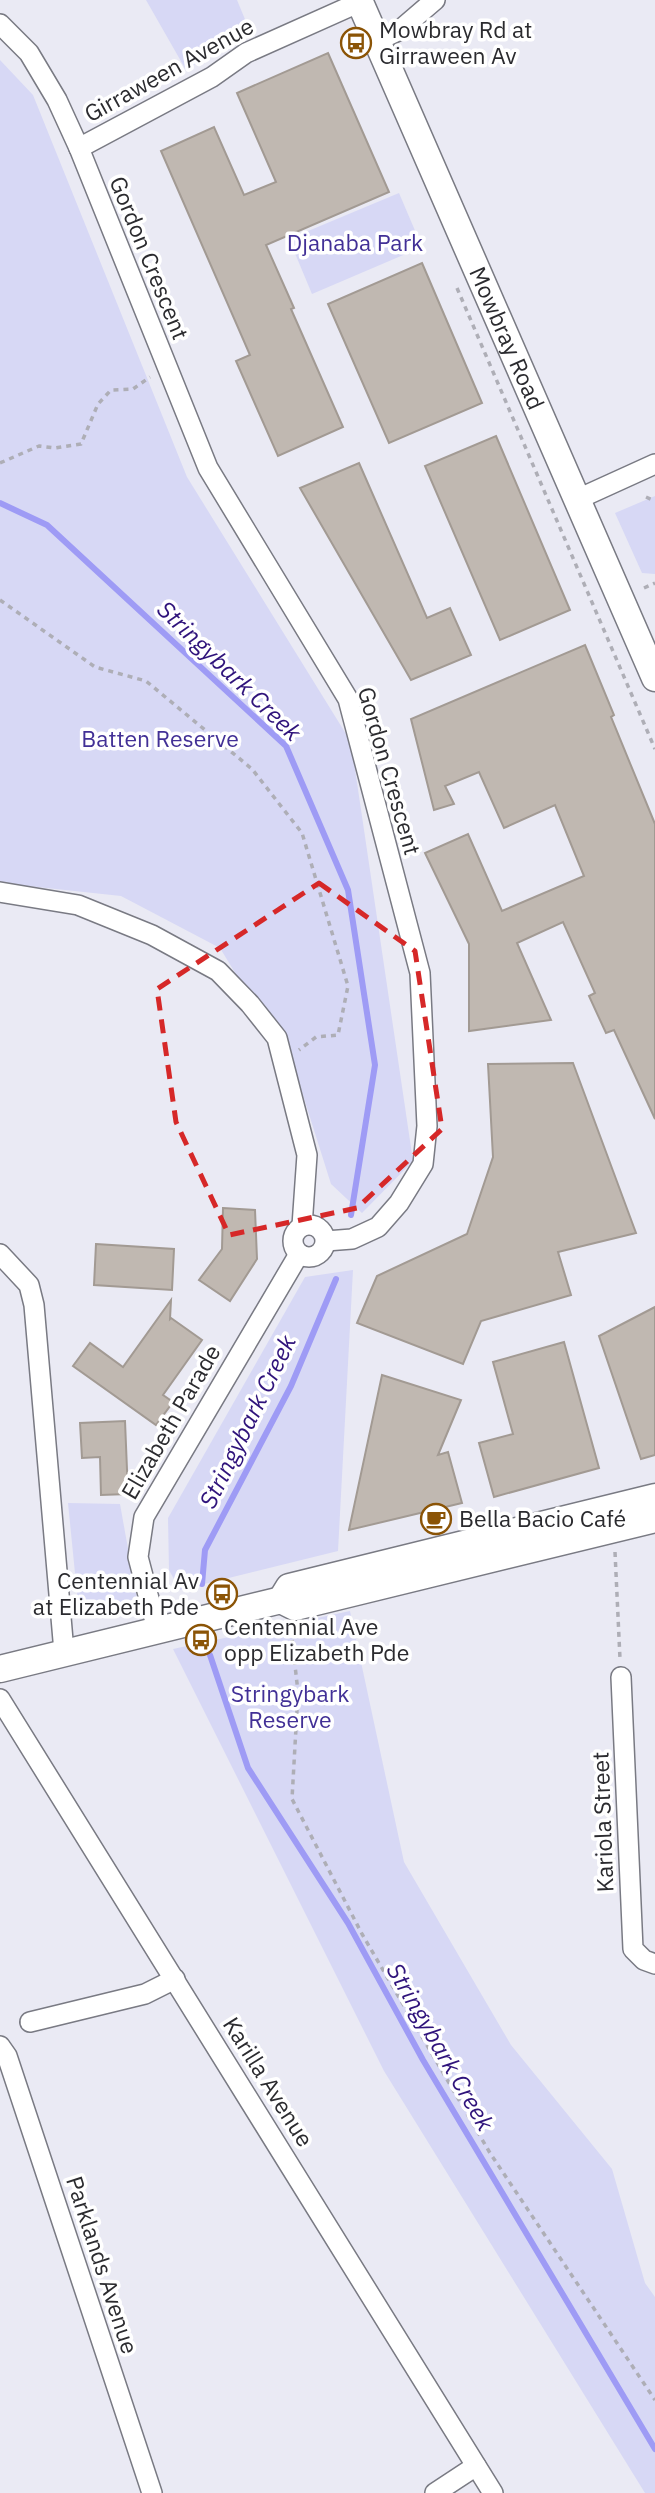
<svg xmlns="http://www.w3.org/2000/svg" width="655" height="2493" font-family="'IBM Plex Sans',sans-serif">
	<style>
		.green { fill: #d7d8f5 }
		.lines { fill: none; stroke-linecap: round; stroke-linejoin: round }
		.stream { stroke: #9e9bf5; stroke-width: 6 }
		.building { fill: #c0b8b1; stroke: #a29a93; stroke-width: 2 }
		.minor-casing { stroke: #797a83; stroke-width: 22 }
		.secondary-casing { stroke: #797a83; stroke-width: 29 }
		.path { stroke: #aeaeb6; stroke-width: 3.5; stroke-dasharray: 5 5; stroke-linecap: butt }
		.minor { stroke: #fff; stroke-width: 19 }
		.secondary { stroke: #fff; stroke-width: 26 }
		.marked { fill: none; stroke: #d62828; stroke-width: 5; stroke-dasharray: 14 9; stroke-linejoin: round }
		.labels { text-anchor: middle; stroke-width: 7; stroke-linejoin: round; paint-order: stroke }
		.poi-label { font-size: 23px; fill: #2b2b2f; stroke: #fff; text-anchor: start }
		.street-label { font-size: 23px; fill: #2b2b2f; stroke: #fff }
		.park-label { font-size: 23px; fill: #423096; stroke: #fff }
		.water-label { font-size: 24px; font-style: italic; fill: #2f137b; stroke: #fff }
	</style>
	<rect width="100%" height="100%" fill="#eaeaf4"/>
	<!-- green -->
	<g class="green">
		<polygon points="146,0 237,0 249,29 186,70"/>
		<polygon points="0,60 33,95 187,477 351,742 413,1161 362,1213 331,1184 296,1073 220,948 121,896 0,883"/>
		<polygon points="399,193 422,247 312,294 289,239"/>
		<polygon points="655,496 655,574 642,573 615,513"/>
		<polygon points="353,1270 338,1551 180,1590 169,1570 168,1518 305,1277"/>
		<polygon points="68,1503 120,1504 137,1599 79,1613"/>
		<polygon points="350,1611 404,1862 511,2045 612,2169 645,2283 655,2297 655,2493 645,2493 384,2071 173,1649"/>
	</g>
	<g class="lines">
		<!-- stream -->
		<g class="stream">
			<polyline points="0,503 47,525 286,746 348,890 375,1065 351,1215"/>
			<polyline points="202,1584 205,1550 291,1386 336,1279"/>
			<polyline points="210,1655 248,1768 348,1923 423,2060 655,2449"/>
		</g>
	</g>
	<!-- building -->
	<g class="building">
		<polygon points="328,53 389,192 266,245 294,308 291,309 343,427 278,456 236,361 250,355 161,151 214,127 244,195 276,182 237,93"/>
		<polygon points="422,263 482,403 389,443 328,304"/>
		<polygon points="496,436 570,610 500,640 425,466"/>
		<polygon points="359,463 427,618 450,608 471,655 411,680 300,488"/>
		<polygon points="585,645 614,715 611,717 655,824 655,1119 614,1030 606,1033 589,996 595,993 563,922 517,943 551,1020 469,1031 469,944 425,853 468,834 502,911 584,876 555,805 504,828 479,772 445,786 454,804 434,810 411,719"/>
		<polygon points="573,1063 636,1233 558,1252 571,1295 481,1321 463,1364 357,1323 377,1276 467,1234 493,1157 488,1064"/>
		<polygon points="223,1208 255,1210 257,1259 230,1301 199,1280 222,1249"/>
		<polygon points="96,1244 174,1249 172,1290 94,1285"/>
		<polygon points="171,1300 170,1319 171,1318 202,1340 163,1395 173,1402 156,1425 73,1366 90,1343 123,1367"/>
		<polygon points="655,1307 655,1455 641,1459 599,1336"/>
		<polygon points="564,1342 599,1468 494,1497 479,1443 513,1434 493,1362"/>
		<polygon points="382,1375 461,1400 438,1455 448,1452 462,1503 349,1530"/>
		<polygon points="125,1421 128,1494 101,1495 100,1457 82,1458 80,1423"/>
	</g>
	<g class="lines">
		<!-- minor casing -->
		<g class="minor-casing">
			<g id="minor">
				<polyline points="0,24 29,53 57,100 79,148 208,468 348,699 420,973 427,1126 423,1164 399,1203 378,1227 352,1239 326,1241"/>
				<polyline points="377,41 400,30 435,0"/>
				<polyline points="79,148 212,77 246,53 360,2"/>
				<polyline points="578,499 655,464"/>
				<polyline points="0,892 78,905 152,935 218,971 250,1004 277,1038 307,1155 302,1226"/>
				<circle cx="309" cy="1241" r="16"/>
				<polyline points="0,1254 29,1285 34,1305 64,1652"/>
				<polyline points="157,1629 138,1557 144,1517 299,1254"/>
				<polyline points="621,1677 633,1949 644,1960 655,1964"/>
				<polyline points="0,1699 493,2493"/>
				<polyline points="30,2022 145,1994 175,1979"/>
				<polyline points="0,2046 7,2056 152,2493"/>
				<polyline points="435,2493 476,2466"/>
			</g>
		</g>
		<!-- secondary casing -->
		<g class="secondary-casing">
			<g id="secondary">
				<path id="s1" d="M359,0L655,678"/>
				<polyline points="281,1600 289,1587 655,1497"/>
				<polyline points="0,1669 281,1600 295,1607 655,1519"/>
			</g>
		</g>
		<!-- path -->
		<g class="path">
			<polyline points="457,288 655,749"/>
			<polyline points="0,463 39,446 55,448 81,444 98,404 111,390 133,389 150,377"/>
			<polyline points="646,497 655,501"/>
			<polyline points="644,588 655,583"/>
			<polyline points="0,600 95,667 146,681 252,769 302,833 348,986 338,1035 316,1037 299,1050"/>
			<polyline points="615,1552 620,1659"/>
			<polyline points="291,1630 298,1692 292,1799 362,1934 490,2153 655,2400"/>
		</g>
		<!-- minor -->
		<use href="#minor" class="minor"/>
		<!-- secondary -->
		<use href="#secondary" class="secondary"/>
	</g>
	<!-- marked area -->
	<path class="marked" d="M319,883L415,951L442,1129L357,1208L229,1235L176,1122L157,989Z"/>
	<!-- icons -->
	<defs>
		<g id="bus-ring" transform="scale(1.575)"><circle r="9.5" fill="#fff" stroke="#8b5406" stroke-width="1.5"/><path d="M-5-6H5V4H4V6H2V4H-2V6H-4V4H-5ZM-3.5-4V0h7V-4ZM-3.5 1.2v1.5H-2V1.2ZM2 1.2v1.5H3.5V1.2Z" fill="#8b5406"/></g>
		<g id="cafe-ring" transform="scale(1.575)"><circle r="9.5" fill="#fff" stroke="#8b5406" stroke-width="1.5"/><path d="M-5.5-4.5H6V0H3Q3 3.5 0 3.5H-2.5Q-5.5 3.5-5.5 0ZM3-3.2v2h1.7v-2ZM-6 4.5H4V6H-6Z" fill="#8b5406"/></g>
	</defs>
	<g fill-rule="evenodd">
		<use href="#bus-ring" x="356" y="43"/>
		<use href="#cafe-ring" x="436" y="1519"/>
		<use href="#bus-ring" x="222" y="1594"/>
		<use href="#bus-ring" x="201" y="1640"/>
	</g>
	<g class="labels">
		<!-- poi labels -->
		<g class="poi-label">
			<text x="379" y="38">Mowbray Rd at<tspan x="379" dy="26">Girraween Av</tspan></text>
			<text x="459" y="1527">Bella Bacio Café</text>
			<text x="199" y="1589" text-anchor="end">Centennial Av<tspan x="199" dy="26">at Elizabeth Pde</tspan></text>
			<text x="224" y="1635">Centennial Ave<tspan x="224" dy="26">opp Elizabeth Pde</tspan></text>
		</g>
		<!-- street labels -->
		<g class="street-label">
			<text transform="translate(169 70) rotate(-29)" y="8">Girraween Avenue</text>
			<text transform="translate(149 258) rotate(68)" y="8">Gordon Crescent</text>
			<text dy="8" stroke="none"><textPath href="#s1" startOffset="369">Mowbray Road</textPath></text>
			<text transform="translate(389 771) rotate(74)" y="8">Gordon Crescent</text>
			<text transform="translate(171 1422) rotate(-60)" y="8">Elizabeth Parade</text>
			<text transform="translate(603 1822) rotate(-92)" y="8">Kariola Street</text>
			<text transform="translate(268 2082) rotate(58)" y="8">Karilla Avenue</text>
			<text transform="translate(102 2265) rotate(72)" y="8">Parklands Avenue</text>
		</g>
		<!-- park labels -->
		<g class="park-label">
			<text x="355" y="251">Djanaba Park</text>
			<text x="160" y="747">Batten Reserve</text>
			<text x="290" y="1702">Stringybark<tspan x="290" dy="26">Reserve</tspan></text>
		</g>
		<!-- water labels -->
		<g class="water-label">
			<text transform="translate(229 671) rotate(44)" y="8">Stringybark Creek</text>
			<text transform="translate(248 1422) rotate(-64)" y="8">Stringybark Creek</text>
			<text transform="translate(440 2047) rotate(60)" y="8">Stringybark Creek</text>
		</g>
	</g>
</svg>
